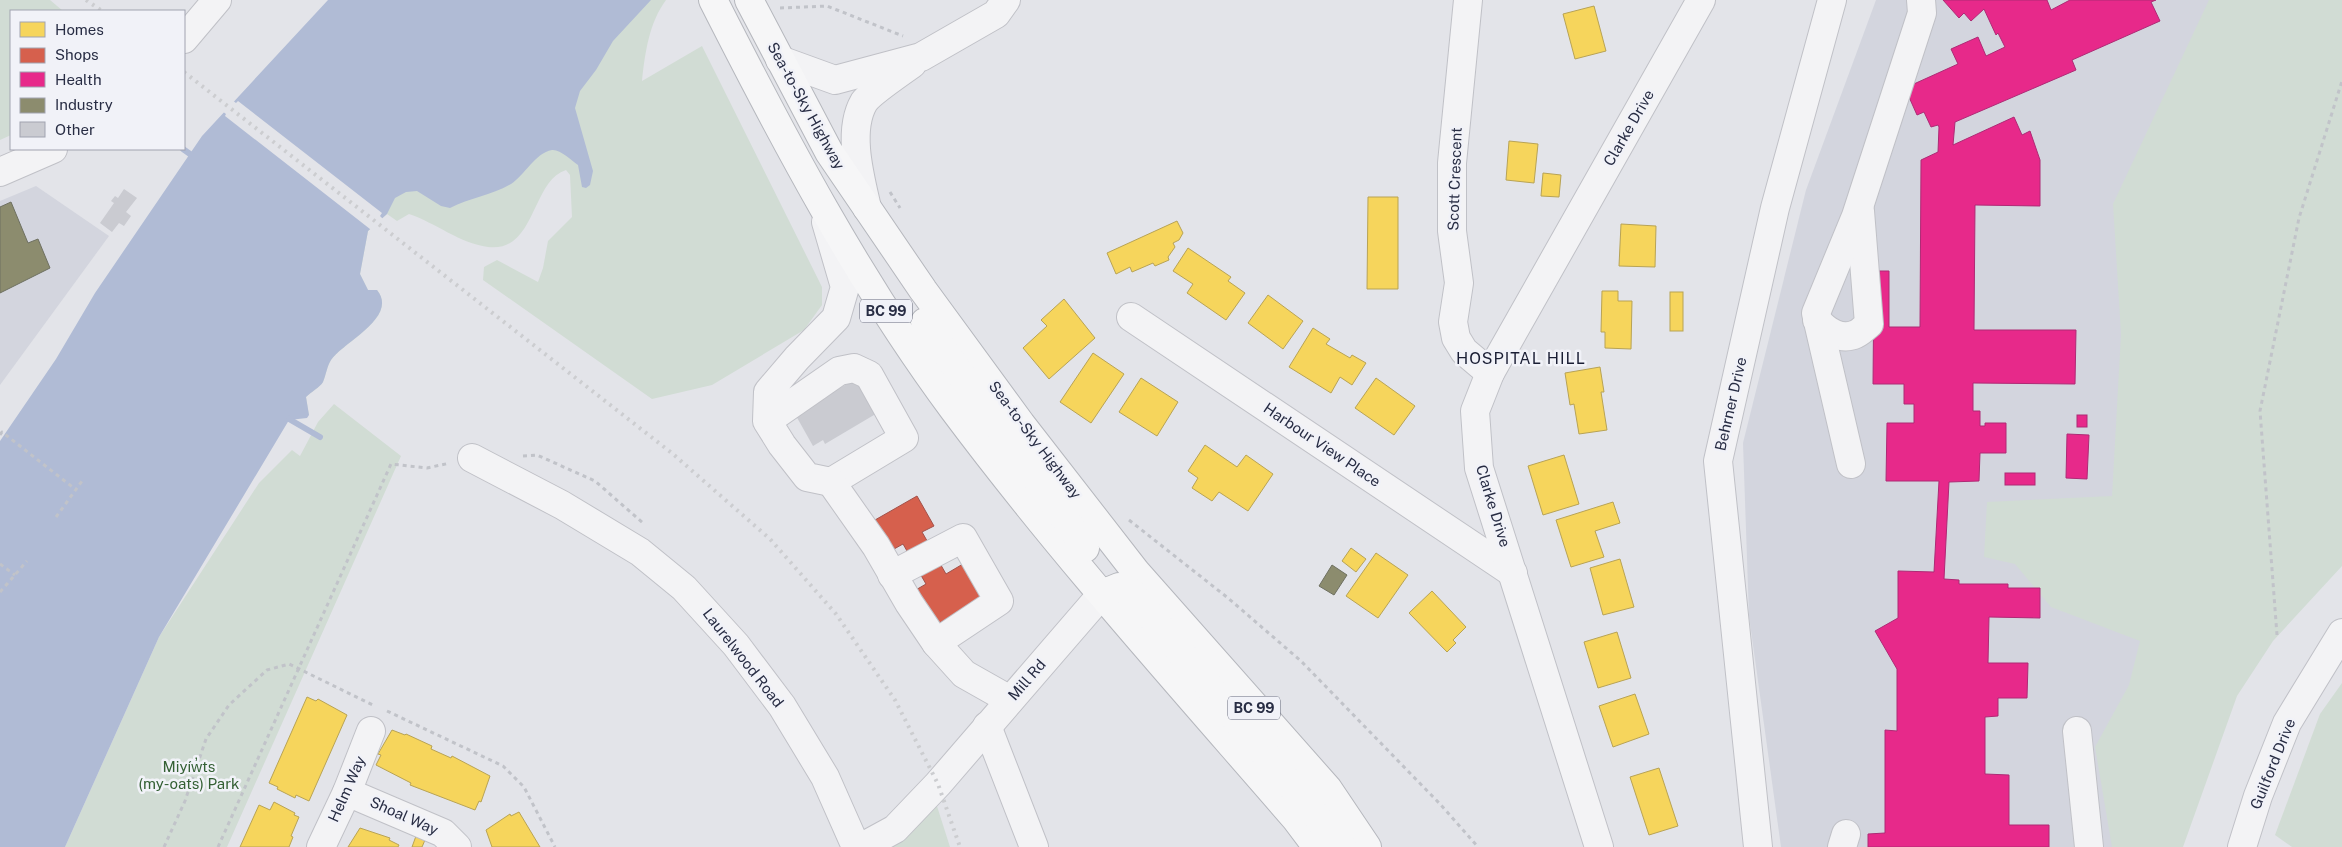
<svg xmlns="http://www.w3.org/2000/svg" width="2342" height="847" font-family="'Public Sans',sans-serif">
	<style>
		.built { fill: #d3d5de }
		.green { fill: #d1dcd4 }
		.water { fill: #b0bbd5 }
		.pier { fill: #e3e4e9 }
		.homes { fill: #f6d55c; stroke: #b8a355 }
		.shops { fill: #d6604d; stroke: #a2514a }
		.health { fill: #e7298a; stroke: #ae2a75 }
		.industry { fill: #8c8c6e; stroke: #6e7061 }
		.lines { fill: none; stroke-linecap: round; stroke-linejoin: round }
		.stream { stroke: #b0bbd5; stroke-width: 6 }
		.building { fill: #cacbd1 }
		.minor-casing { stroke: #c0c1c7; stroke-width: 30 }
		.highway-casing { stroke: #b5b7bd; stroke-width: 30 }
		.path { stroke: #c1c3c9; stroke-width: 3; stroke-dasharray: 4 4; stroke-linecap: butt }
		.minor { stroke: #f3f3f5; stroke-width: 28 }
		.highway { stroke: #f6f6f7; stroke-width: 28 }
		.rail { stroke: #cccdd0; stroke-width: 4; stroke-dasharray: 2.5 5; stroke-linecap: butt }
		.labels { text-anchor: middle; stroke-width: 5; stroke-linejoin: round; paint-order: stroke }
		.shield { fill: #f1f2f8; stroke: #64687a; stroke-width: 1 }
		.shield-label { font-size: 14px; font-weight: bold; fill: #282d44 }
		.street-label { font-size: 15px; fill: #282d44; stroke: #f1f2f8 }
		.park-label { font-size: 15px; fill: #346034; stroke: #f1f2f8 }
		.neighbourhood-label { font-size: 16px; letter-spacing: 1px; fill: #1a1e34; stroke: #f1f2f8 }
	</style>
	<rect width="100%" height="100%" fill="#e3e4e9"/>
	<!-- built -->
	<g class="built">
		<polygon points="1876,0 2250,0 2144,847 1781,847 1749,616 1743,443 1806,190"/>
		<polygon points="36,186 109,236 0,385 0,201"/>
	</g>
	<!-- green -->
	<g class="green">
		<polygon points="0,0 50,0 63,11 11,11 11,135 0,140"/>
		<path d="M601,0H666C649,23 645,53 642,81L702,46L822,287V305L804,330L712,385L652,399L483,280L484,267L497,260L538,282L543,268L548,241L572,217L570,175L566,170C531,181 536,253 488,247C459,243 436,223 409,214L397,221L387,214L368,231L360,274L368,290H377C399,317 343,342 331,360C327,366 326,375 323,382C320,387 311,392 306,397L309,415L300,411L349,225Z"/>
		<polygon points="2209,0 2342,0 2342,566 2273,641 2237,696 2183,847 2112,847 2095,747 2129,685 2140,641 2051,607 2015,564 1984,557 1987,502 2112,496 2121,334 2113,204"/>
		<polygon points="334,404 401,456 227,847 65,847 159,637 259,483 292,450 300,456 318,422"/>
		<polygon points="2342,683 2342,847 2292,847 2275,835 2320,714"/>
		<polygon points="936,803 950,847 892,847 913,830 929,807"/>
	</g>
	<!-- water -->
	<path class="water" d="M328,0H651L613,41L596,70L580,91L575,108L593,171L590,185L586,188L582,187L578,165C572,161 560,149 552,150C535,153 525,175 511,184C492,195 470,198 450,208L441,206L417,191L406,192L395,198L387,214L368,231L360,274L368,290H377C399,317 343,342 331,360C327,366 326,375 323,382C320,387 311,392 306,397L309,415L307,418L289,420L159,637L65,847H0V441L56,359L95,293L202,136Z"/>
	<!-- pier -->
	<polygon class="pier" points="232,100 236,103 238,101 382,213 380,216 384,220 373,230 370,229 225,116 226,114 222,111"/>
	<!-- homes -->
	<g class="homes">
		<polygon points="1594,6 1606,51 1575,59 1563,14"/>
		<polygon points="1509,141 1538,144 1534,183 1506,180"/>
		<polygon points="1543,173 1561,175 1559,197 1541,196"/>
		<polygon points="1368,197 1398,197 1398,289 1367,289"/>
		<polygon points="1177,221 1183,233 1179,240 1173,243 1175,247 1168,257 1169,260 1155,266 1153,263 1132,272 1130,267 1116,274 1107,253"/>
		<polygon points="1621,224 1656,226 1655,267 1619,266"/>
		<polygon points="1188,248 1231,277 1228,281 1245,293 1226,320 1187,293 1193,284 1173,271"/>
		<polygon points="1602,291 1618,291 1618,301 1632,301 1631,349 1605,348 1605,332 1601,332"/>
		<rect x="1670" y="292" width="13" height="39"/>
		<polygon points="1268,295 1303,321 1283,349 1248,323"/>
		<polygon points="1064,299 1095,338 1049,379 1023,348 1047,326 1041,320"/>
		<polygon points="1313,328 1330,339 1326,344 1350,358 1352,355 1366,363 1352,385 1340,377 1331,393 1289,367"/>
		<polygon points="1093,353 1124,374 1091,423 1060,402"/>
		<polygon points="1600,367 1604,392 1601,392 1607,430 1579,434 1574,404 1570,405 1565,373"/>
		<polygon points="1141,378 1178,402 1157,436 1119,412"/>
		<polygon points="1376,378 1415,406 1394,435 1355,408"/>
		<polygon points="1205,445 1237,467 1246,455 1273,474 1248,511 1219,492 1212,501 1192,488 1198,478 1188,471"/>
		<polygon points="1564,455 1579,504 1543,515 1528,466"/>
		<polygon points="1613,502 1620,523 1595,531 1604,557 1571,567 1556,520"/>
		<polygon points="1351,548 1366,559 1356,572 1342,561"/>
		<polygon points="1376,553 1408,575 1378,618 1346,596"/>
		<polygon points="1620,559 1634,607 1603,615 1590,568"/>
		<polygon points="1432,591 1466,627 1453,640 1456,643 1447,652 1409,613"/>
		<polygon points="1617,632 1631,678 1598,688 1584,642"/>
		<polygon points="1635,694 1649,734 1613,747 1599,706"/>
		<polygon points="307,697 316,701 318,699 347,715 309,801 296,795 295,798 277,789 278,787 269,783"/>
		<polygon points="392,730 405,735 406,734 432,746 431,749 451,758 452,756 490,776 481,802 479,801 475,810 410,785 411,783 376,765 381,755 378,754"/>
		<polygon points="1659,768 1678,826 1649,835 1630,777"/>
		<polygon points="274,802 295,813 294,815 299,817 291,836 293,837 289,847 240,847 259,805 270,810"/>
		<polygon points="519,812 540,847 492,847 486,830 510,814 511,816"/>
		<polygon points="360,828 390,838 389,840 399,845 398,847 348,847"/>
		<polygon points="416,836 425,840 422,847 412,847"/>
	</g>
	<!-- shops -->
	<polygon class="shops" points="917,496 934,526 922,532 946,574 968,561 987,596 934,626 914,591 926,584 903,544 885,554 868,524"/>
	<!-- health -->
	<g class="health">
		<polygon points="1943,0 2047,0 2051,10 2070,0 2156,0 2151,2 2160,21 2072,60 2076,70 1955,122 1953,145 2014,117 2022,135 2030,131 2040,160 2040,206 1975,205 1974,330 2076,330 2075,384 1973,383 1973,411 1980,411 1980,426 1985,426 1985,423 2006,423 2006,453 1980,453 1979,481 1949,482 1944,579 1959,580 1959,584 2008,584 2008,588 2040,588 2040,618 1989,617 1988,663 2028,663 2027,698 1998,698 1998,716 1985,717 1985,774 2009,775 2009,825 2049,825 2049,847 1868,847 1868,834 1885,833 1885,730 1897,731 1897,669 1875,631 1898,618 1898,571 1934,572 1939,481 1886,481 1887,423 1914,423 1914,404 1904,404 1904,384 1873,384 1874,271 1889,271 1889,327 1920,327 1921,160 1938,152 1939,127 1938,125 1931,127 1924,112 1917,115 1905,88 1958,64 1951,49 1978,37 1986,56 2005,47 1998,33 1996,35 1984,9 1971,21 1964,13 1959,18"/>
		<rect x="2077" y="415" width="10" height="12"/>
		<polygon points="2067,434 2089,435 2087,479 2066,478"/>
		<rect x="2005" y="473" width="30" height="12"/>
	</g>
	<!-- industry -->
	<g class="industry">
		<polygon points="11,202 28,243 38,239 50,268 0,293 0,207"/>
		<polygon points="1332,565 1347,575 1334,595 1319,586"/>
	</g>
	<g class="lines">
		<!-- stream -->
		<g class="stream">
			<polyline points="183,149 190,154"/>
			<polyline points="289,419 320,437"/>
		</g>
	</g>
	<!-- building -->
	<g class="building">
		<polygon points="124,189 137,198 126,212 131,216 124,226 119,223 112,232 100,223 114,203 111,201 115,196 118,198"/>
		<polygon points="859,377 879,412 825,444 823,440 813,446 795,414"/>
	</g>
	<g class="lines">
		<!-- minor casing -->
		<g class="minor-casing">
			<g id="minor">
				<polyline points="1468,0 1452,163 1452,231 1459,283 1453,322 1456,338 1464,351 1490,373"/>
				<polyline points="184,39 217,0"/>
				<polyline points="780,60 835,80 921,57 996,14 1006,0"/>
				<polyline points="0,172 53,149"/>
				<path d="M867,208C860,177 847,131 864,102C869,94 902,71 912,64"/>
				<polyline points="1131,317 1513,573"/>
				<path d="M1817,320C1826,331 1841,341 1856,334C1861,332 1865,327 1869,324L1860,211"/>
				<polyline points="767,421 839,371 854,368 869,375 904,438 831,482 807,477 782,445 767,421 768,392 797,358 836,318 845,287 826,222"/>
				<polyline points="472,458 562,505 640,552 684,588 736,645 782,706 825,777 856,847"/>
				<polyline points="1851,464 1816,313 1856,216 1922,13 1921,0"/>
				<polyline points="831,482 876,546 909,603 936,643 964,674 1010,700"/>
				<polyline points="892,575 963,538 999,601 936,643"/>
				<polyline points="987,726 1034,847"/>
				<polyline points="2077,731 2089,847"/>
				<polyline points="347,792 443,833 457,847"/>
				<polyline points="321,847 347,792 371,731"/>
				<polyline points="862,847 895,829 938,784 1102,594"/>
				<polyline points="1599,847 1479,468 1475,411 1490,373 1701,0"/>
				<polyline points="1758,847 1718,461 1775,208 1832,0"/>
				<polyline points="1842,847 1846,834"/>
				<polyline points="2242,847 2258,796 2287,723 2342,633"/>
			</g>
		</g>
		<!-- highway casing -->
		<g class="highway-casing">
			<g id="highway">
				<path d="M713,0C785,142 859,282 954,410C1060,552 1180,685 1296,819L1317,847"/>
				<polyline points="749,0 829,152 923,290 1021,424 1136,572 1328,789 1367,847"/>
				<path d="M925,322C975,399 1034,471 1085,548"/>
				<polyline points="1102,594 1119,587 1130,591 1342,847"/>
			</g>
		</g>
		<!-- path -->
		<g class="path">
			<polyline points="780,8 827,6 903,36"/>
			<polyline points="890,192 900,208"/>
			<polyline points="0,435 2,432 75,489"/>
			<polyline points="523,456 537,455 595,481 643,523"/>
			<polyline points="56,517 82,481"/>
			<polyline points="1129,520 1228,598 1301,661 1440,804 1478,847"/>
			<polyline points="0,564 15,575"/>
			<polyline points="0,592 27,561"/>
			<polyline points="2277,635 2260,411 2299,218 2342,81"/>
			<polyline points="387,711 503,766 524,787 555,847"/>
			<polyline points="164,847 185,801 206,739 229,705 267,670 289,664 375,706"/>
			<polyline points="218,847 391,464 427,468 450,463"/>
		</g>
		<!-- minor -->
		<use href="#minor" class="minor"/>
		<!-- highway -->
		<use href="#highway" class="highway"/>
		<!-- rail -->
		<g class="rail">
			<polyline points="86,0 102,11"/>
			<polyline points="184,72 673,454 770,539 836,614 895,700 938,784 960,847"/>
		</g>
	</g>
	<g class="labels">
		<!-- shield labels -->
		<g class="shield">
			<rect x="860" y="299.5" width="52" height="23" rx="4"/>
			<rect x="1228" y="696.5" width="52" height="23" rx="4"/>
		</g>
		<g class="shield-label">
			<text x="886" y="316">BC 99</text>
			<text x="1254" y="713">BC 99</text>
		</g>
		<!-- street labels -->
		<g class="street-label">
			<text transform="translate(806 106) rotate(61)" y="5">Sea-to-Sky Highway</text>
			<text transform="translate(1629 128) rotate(-60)" y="5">Clarke Drive</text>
			<text transform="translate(1455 179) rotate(-88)" y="5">Scott Crescent</text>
			<text transform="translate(1731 404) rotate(-77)" y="5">Behrner Drive</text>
			<text transform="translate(1035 440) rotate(53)" y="5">Sea-to-Sky Highway</text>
			<text transform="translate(1322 445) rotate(34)" y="5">Harbour View Place</text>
			<text transform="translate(1493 506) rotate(73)" y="5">Clarke Drive</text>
			<text transform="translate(743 658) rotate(52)" y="5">Laurelwood Road</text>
			<text transform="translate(1027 680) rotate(-49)" y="5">Mill Rd</text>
			<text transform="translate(2273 764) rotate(-68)" y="5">Guilford Drive</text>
			<text transform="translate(347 789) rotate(-66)" y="5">Helm Way</text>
			<text transform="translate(404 816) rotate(24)" y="5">Shoal Way</text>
		</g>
		<!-- park labels -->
		<g class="park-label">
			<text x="189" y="772">Miyíw̓ts<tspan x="189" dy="17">(my-oats) Park</tspan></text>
		</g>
		<!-- neighbourhood labels -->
		<g class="neighbourhood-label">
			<text x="1521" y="364">HOSPITAL HILL</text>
		</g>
	</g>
	<!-- legend -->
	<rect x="10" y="10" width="175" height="140" fill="#f1f2f8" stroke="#a1a3b0"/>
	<rect x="20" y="22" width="25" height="15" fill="#f6d55c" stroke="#a1a3b0"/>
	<text x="55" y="35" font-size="15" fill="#282d44">Homes</text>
	<rect x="20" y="48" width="25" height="15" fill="#d6604d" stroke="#a1a3b0"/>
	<text x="55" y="60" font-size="15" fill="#282d44">Shops</text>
	<rect x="20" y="72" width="25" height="15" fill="#e7298a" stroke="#a1a3b0"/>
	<text x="55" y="85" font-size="15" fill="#282d44">Health</text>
	<rect x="20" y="98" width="25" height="15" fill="#8c8c6e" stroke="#a1a3b0"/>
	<text x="55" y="110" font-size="15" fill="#282d44">Industry</text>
	<rect x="20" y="122" width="25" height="15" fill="#cacbd1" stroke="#a1a3b0"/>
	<text x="55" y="135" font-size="15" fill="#282d44">Other</text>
</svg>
